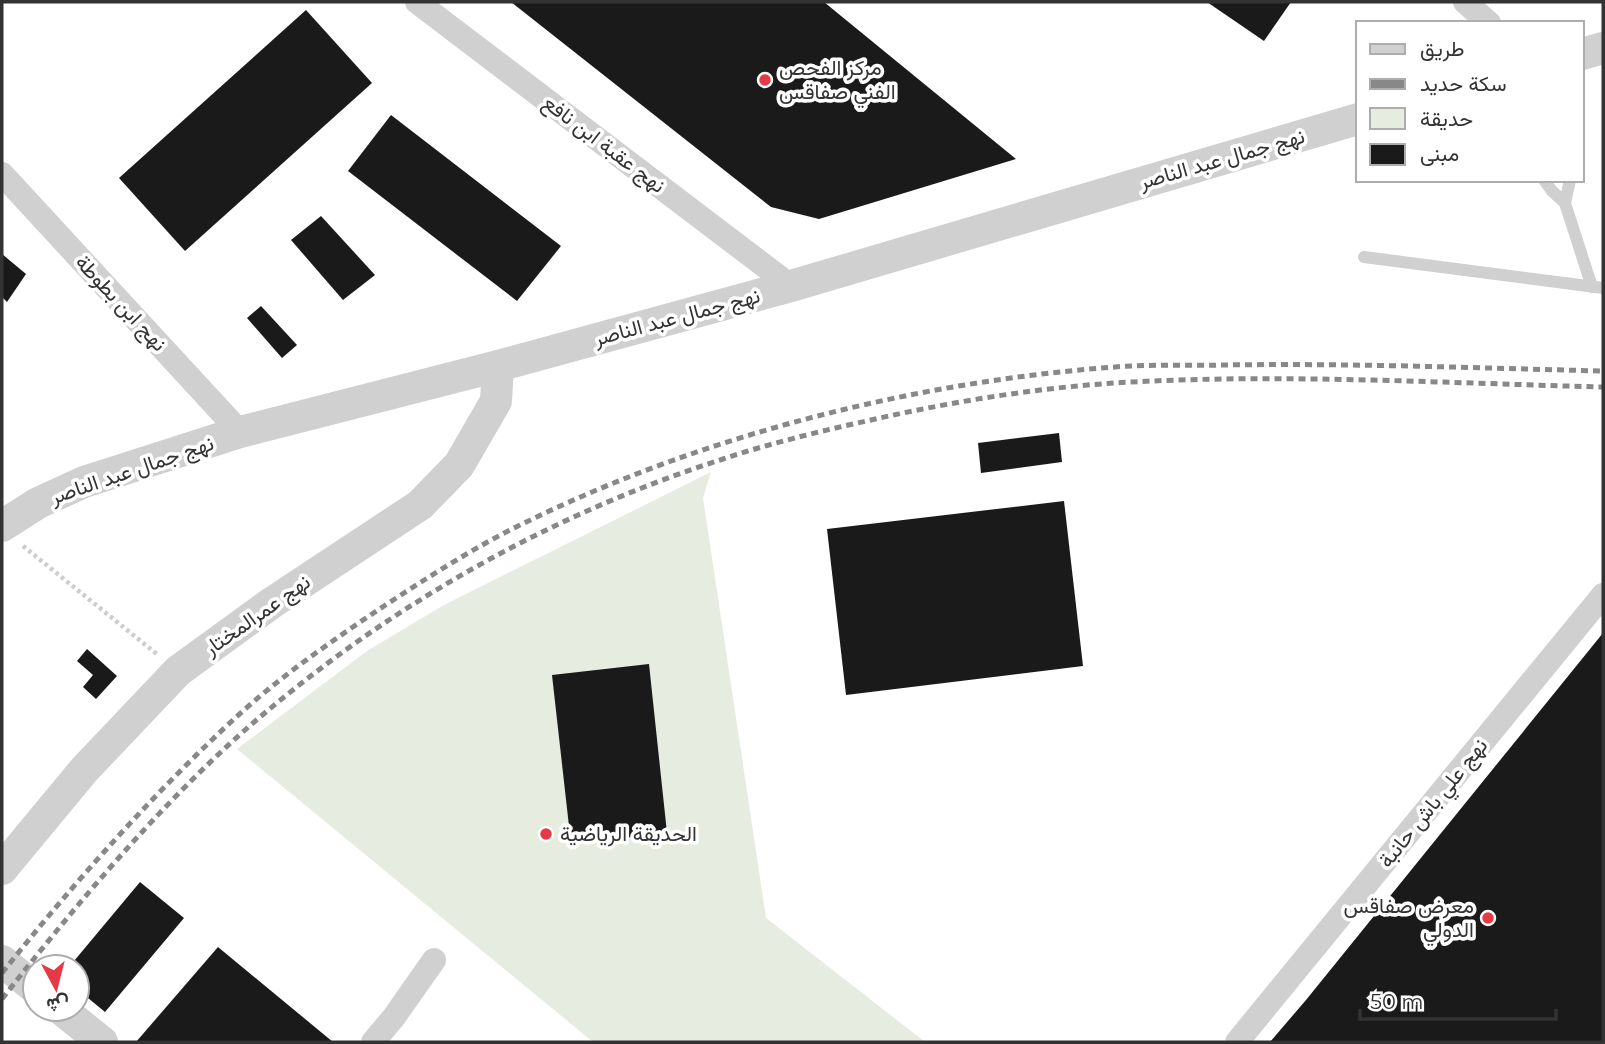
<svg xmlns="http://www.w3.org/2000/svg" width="1605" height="1044" font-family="Montserrat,Vazirmatn,sans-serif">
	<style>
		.green { fill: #e6ecdf }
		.building { fill: #1a1a1a }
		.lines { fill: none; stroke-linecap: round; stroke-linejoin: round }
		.path { stroke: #cdcdcd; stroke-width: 4.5; stroke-dasharray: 3.5 3.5; stroke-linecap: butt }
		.service { stroke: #d0d0d0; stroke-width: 12 }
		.minor { stroke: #d0d0d0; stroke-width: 24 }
		.tertiary { stroke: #d0d0d0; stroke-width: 32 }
		.rail { stroke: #888; stroke-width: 5; stroke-dasharray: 7 5; stroke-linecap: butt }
		.poi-dot { fill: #e63946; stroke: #fff; stroke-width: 2.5 }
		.labels { text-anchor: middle; stroke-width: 7; stroke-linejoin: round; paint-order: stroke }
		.poi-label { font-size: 21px; fill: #333; stroke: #fff; text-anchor: start }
		.street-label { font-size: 21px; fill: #333; stroke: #fff }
	</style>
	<rect width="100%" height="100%" fill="#fff"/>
	<!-- green -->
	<polygon class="green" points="711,472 703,498 766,918 925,1042 593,1042 237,749 367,651 444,605"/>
	<!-- building -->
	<g class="building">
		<polygon points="511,2 824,2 1016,159 819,219 771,207"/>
		<polygon points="1207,2 1291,2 1264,41"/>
		<polygon points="306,10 372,83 185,251 119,178"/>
		<polygon points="391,115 561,246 517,301 348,171"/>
		<polygon points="321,216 375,275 343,300 291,240"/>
		<polygon points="2,254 26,274 7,302 2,297"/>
		<polygon points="261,306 297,345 282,358 247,318"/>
		<polygon points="1059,433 1062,462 981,473 978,443"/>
		<polygon points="1064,501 1083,666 846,695 827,529"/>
		<polygon points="1603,633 1603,1042 1270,1042 1306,1000"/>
		<polygon points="87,649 117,676 96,699 83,687 93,675 77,661"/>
		<polygon points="649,664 667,833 571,844 552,675"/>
		<polygon points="140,882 184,918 105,1012 77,989 77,967 69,967"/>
		<polygon points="218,947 333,1042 136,1042"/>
	</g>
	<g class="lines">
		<!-- path -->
		<polyline class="path" points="23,546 158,655"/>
		<!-- service -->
		<g class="service">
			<polyline points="1544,180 1552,191 1565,203 1592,287"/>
			<polyline points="1565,203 1570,180"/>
			<polyline points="1364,257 1603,288"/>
		</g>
		<!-- minor -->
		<g class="minor">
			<polyline points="417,2 791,286"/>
			<polyline points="1465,2 1489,23"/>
			<polyline points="2,174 240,432"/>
			<polyline points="373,1042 394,1017 434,960"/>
			<polyline points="1237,1042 1603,595"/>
		</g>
		<!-- tertiary -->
		<g class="tertiary">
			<polyline points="1582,54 1603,48"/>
			<polyline points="2,526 38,503 84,482 240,432 498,366 791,286 1358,119"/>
			<polyline points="2,869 84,770 178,671 273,602 420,505 459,465 496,401 498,366"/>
			<polyline points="2,961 35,988"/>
			<polyline points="61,1009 102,1042"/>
		</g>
		<!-- rail -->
		<g class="rail">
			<path d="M2,973C73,884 149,798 233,720C278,678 333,640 384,606C427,578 470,550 516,527C699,436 912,382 1115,367C1151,364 1188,366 1224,365C1350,363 1477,368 1603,371"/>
			<path d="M2,999C76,905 155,810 245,730C383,609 548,515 723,459C777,441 834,428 889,416C963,400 1039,388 1114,383C1276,373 1441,383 1603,387"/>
		</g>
	</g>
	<!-- markers -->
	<g class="poi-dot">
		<circle cx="765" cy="80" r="7"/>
		<circle cx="546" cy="834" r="7"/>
		<circle cx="1488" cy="918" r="7"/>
	</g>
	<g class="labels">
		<!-- poi labels -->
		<g class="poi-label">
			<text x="779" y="75">مركز الفحص<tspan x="779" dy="24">الفني صفاقس</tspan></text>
			<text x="560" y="841">الحديقة الرياضية</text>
			<text x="1474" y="913" text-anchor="end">معرض صفاقس<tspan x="1474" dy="24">الدولي</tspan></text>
		</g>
		<!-- street labels -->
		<g class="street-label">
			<text transform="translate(604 144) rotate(37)" y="7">نهج عقبة ابن نافع</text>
			<text transform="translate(1222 159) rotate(-16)" y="7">نهج جمال عبد الناصر</text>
			<text transform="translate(121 303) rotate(47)" y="7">نهج ابن بطوطة</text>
			<text transform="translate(677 317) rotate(-15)" y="7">نهج جمال عبد الناصر</text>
			<text transform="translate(132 470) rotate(-19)" y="7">نهج جمال عبد الناصر</text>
			<text transform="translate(257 615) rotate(-35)" y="7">نهج عمرالمختار</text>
			<text transform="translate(1433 803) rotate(-51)" y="7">نهج علي باش حانبة</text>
		</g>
	</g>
	<!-- border -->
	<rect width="1605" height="1044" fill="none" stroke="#333333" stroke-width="7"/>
	<!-- legend -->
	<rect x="1356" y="21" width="228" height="161" fill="#ffffff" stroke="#adadad" stroke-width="2"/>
	<rect x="1370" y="44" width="35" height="10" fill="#d0d0d0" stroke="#adadad" stroke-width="2"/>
	<text x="1420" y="56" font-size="21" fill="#333333">طريق</text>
	<rect x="1370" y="79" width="35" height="10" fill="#888888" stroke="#adadad" stroke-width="2"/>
	<text x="1420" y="91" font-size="21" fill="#333333">سكة حديد</text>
	<rect x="1370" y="108" width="35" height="21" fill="#e6ecdf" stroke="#adadad" stroke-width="2"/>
	<text x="1420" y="126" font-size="21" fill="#333333">حديقة</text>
	<rect x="1370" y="144" width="35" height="21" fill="#1a1a1a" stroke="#adadad" stroke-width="2"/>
	<text x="1420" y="161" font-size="21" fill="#333333">مبنى</text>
	<!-- north arrow -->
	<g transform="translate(56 988) rotate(173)"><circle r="33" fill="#ffffff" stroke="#adadad" stroke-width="2"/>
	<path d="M0-5L12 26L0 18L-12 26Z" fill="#e63946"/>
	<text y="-10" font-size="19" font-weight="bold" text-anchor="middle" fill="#333333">ش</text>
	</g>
	<!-- scale -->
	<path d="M1360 1009v10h196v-10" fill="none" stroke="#333333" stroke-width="3.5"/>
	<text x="1370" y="1009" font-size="21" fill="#333333" stroke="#ffffff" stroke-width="5" paint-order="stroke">50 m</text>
</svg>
